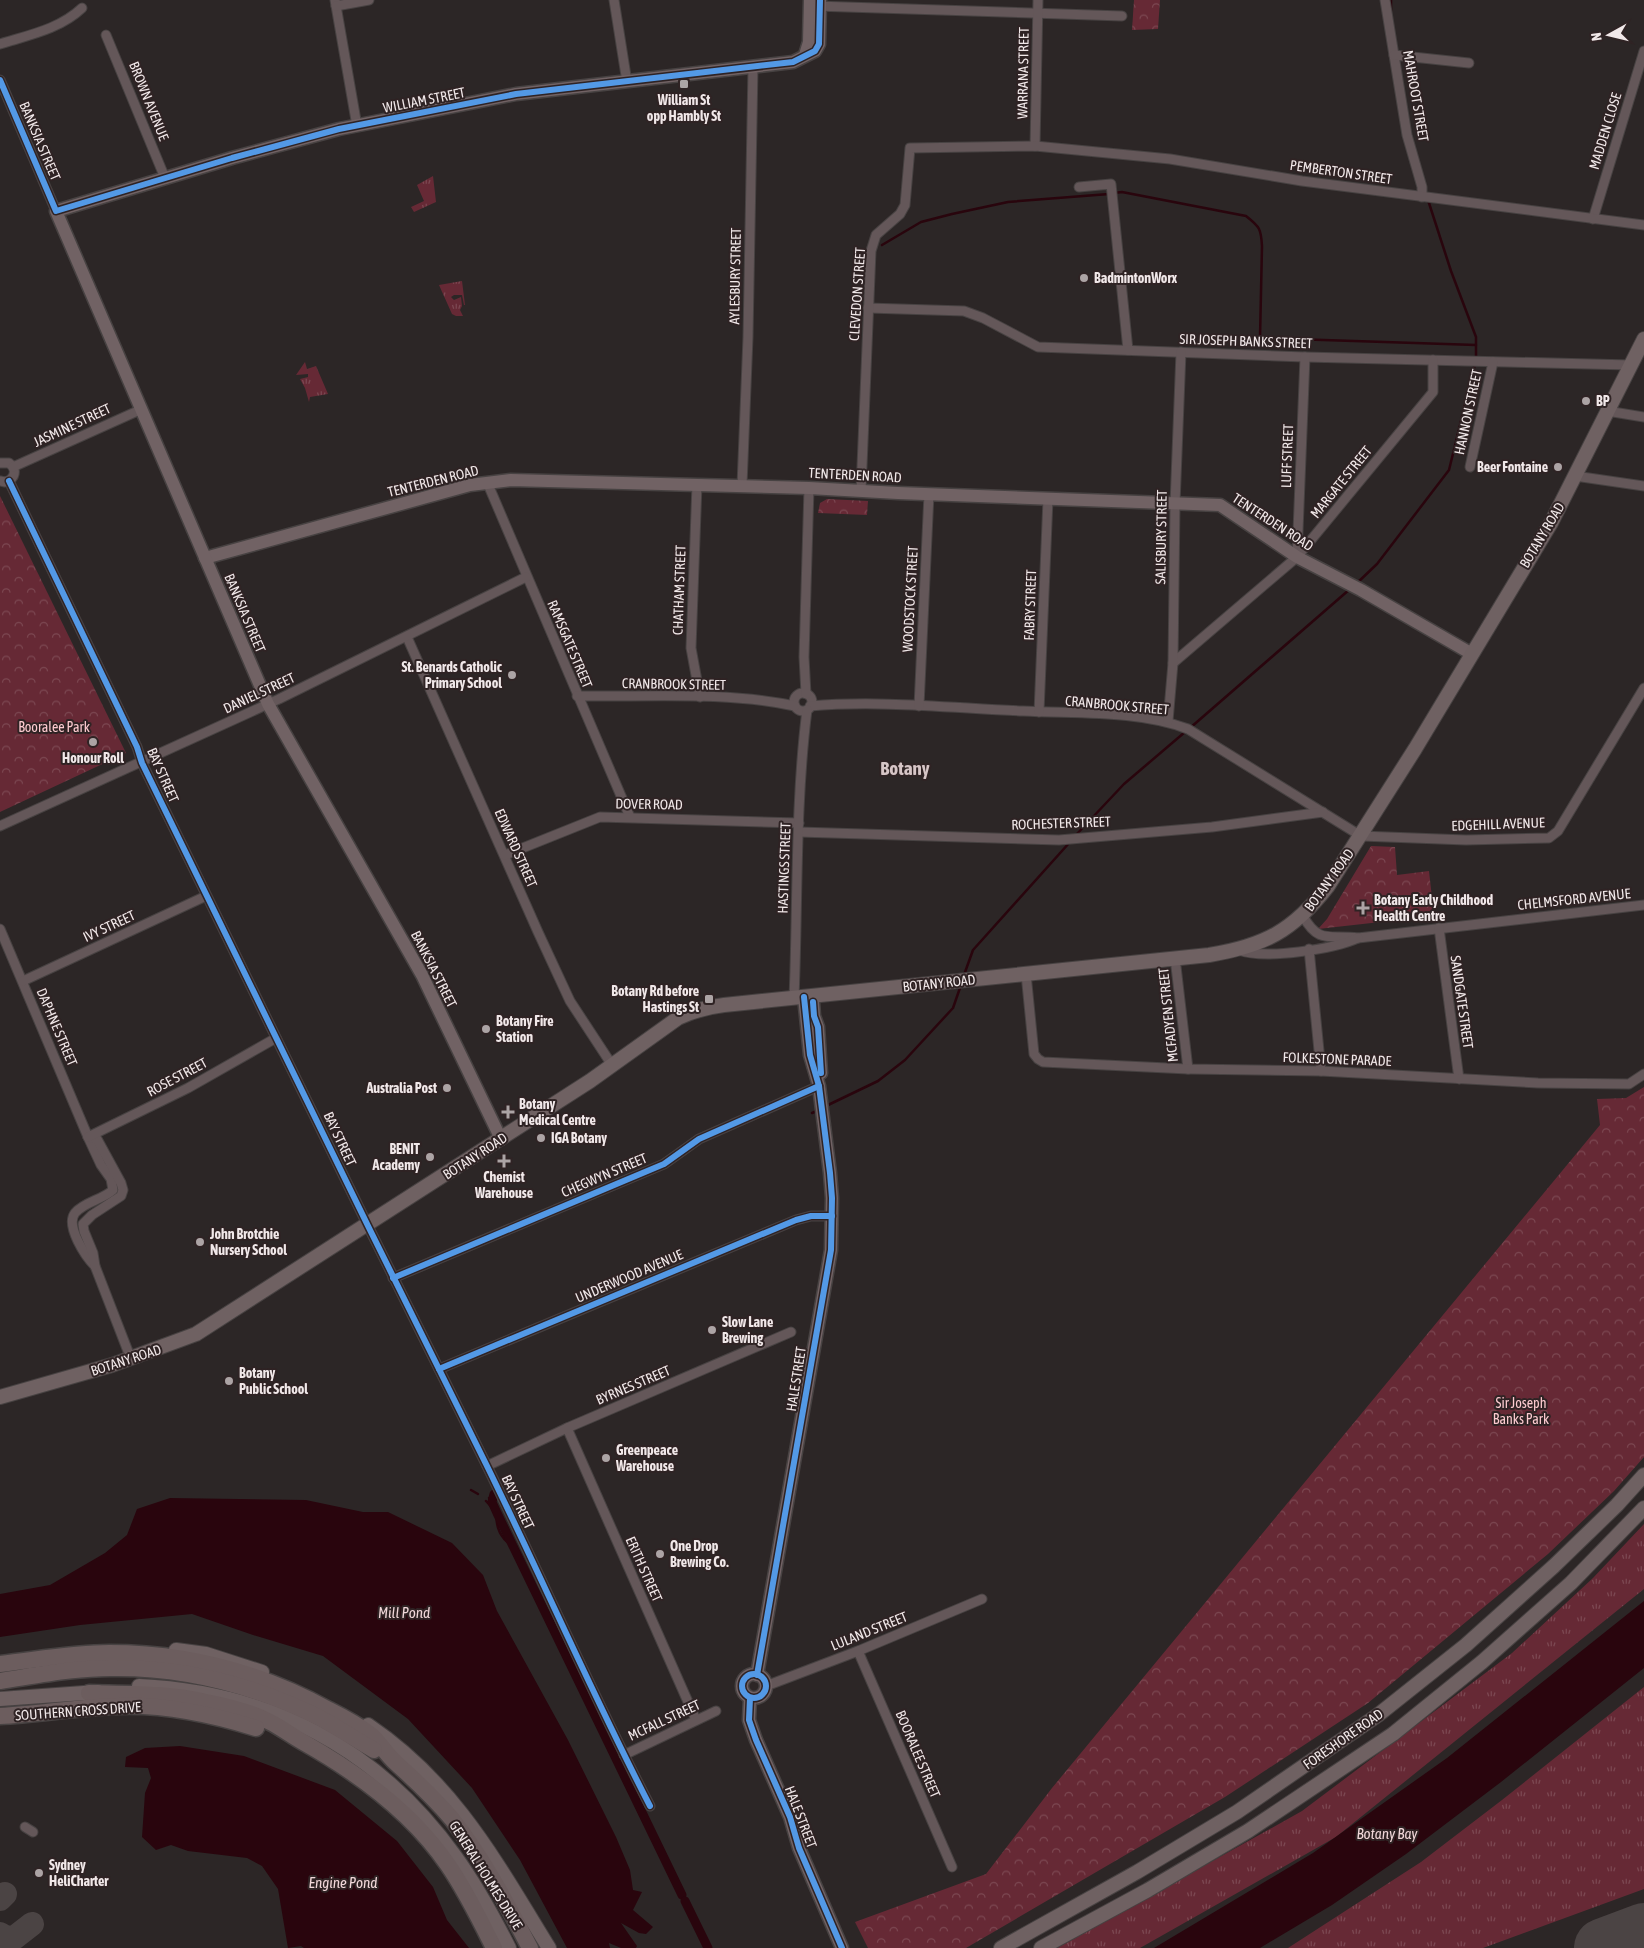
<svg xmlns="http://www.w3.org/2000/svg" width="1644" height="1948" font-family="'Asap Condensed',sans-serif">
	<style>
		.grass { fill: url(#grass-tufts) }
		.park { fill: url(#park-crowns) }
		.water { fill: #29050d }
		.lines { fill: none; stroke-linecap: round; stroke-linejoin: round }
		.stream { stroke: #29050d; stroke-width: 2.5 }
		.canal { stroke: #29050d; stroke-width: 9 }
		.taxiway { stroke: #4b4444; stroke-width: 24 }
		.runway { stroke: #4b4444; stroke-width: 60 }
		.street-casing { stroke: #474242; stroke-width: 11 }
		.secondary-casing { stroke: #474242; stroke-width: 15 }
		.primary-casing { stroke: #474242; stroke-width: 16 }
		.highway-casing { stroke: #474242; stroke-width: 19 }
		.street { stroke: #645759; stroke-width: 9 }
		.secondary { stroke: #716264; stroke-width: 12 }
		.primary { stroke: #6f6162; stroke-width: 14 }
		.highway { stroke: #6c5d5e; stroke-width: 16 }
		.cycleway-casing { stroke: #2f2324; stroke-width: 9 }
		.cycleway { stroke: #5399e6; stroke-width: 6 }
		.poi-dot { fill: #aca4a5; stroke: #2f2324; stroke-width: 2 }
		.labels { text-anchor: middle; stroke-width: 4; stroke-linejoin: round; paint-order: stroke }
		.street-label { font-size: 14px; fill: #f1e8e9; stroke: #2f2324 }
		.poi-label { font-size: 14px; font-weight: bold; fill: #f1e8e9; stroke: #2f2324; text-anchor: start }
		.park-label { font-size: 14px; fill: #fdcbd0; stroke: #2f2324 }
		.water-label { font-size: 15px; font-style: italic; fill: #f1d7d9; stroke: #2f2324 }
		.district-label { font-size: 19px; font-weight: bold; fill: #d6c5c6; stroke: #2f2324 }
	</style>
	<defs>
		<pattern id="grass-tufts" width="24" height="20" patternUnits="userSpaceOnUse" patternTransform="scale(1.25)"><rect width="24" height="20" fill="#662935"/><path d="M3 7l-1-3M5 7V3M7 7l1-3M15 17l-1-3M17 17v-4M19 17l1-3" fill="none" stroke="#7c4852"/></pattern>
		<pattern id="park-crowns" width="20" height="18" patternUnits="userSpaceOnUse" patternTransform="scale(1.25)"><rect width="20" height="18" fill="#662935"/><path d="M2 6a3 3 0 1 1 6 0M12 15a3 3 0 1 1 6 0" fill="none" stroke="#7c4852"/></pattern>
	</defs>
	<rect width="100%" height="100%" fill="#2c2626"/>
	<!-- grass -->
	<g class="grass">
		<polygon points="433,176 436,202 414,212 411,207 424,201 417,185"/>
		<polygon points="462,281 465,305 464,305 462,295 454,295 451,297 454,300 461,297 462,306 460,310 463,316 456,316 452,314 439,285"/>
		<polygon points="305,362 307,369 316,366 328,394 310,397 309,402 305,388 300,379 308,377 308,374 296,375"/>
		<polygon points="1644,1524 1644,1589 1336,1837 1140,1948 1057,1948 1302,1811 1512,1653 1593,1578"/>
		<polygon points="1644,1687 1644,1889 1483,1948 1288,1948 1421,1862 1502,1800"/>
	</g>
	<!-- park -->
	<g class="park">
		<polygon points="1134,0 1160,0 1158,29 1132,30"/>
		<polygon points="0,496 126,753 0,812"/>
		<polygon points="827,499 868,501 867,515 818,513 820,503"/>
		<polygon points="1371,846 1395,847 1397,875 1429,871 1434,916 1318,929 1327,919"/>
		<polygon points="1644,1087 1644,1457 1614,1491 1548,1554 1368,1703 1225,1797 966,1948 868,1948 855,1922 986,1874 1052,1788 1600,1125 1597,1099 1626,1098"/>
	</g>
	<!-- water -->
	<g class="water">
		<polygon points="170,1498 306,1500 363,1512 388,1512 452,1543 483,1575 497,1611 568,1740 616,1837 630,1870 633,1890 642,1892 633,1910 653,1927 646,1934 639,1933 621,1923 637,1946 636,1948 621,1948 609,1943 610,1948 567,1948 520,1860 472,1788 408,1719 323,1656 253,1635 192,1614 80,1625 0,1637 0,1594 50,1585 105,1553 127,1535 137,1509"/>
		<polygon points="1644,1601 1644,1668 1501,1782 1406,1854 1332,1905 1260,1948 1154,1948 1313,1853 1447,1758"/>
		<polygon points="180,1746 244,1756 335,1790 397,1841 433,1887 447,1920 469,1948 304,1948 301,1946 288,1948 278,1889 262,1866 247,1858 188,1851 171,1845 156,1850 142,1837 145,1793 151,1778 148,1768 125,1767 126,1757 145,1748"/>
	</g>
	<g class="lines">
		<!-- stream -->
		<g class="stream">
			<polyline points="1391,0 1391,11"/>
			<path d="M1114,193L1122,192L1246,216C1260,227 1261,229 1262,246L1260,338L1476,345"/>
			<polyline points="1428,200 1451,271 1476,337 1476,359"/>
			<polyline points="882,245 921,222 952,214 1008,202 1109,194"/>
			<polyline points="1356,584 1377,564 1449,470 1475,364"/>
			<polyline points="1190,728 1350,589"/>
			<polyline points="1075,836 1124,784 1185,732"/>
			<polyline points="964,975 973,950 1070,842"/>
			<polyline points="826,1106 878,1081 905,1060 953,1008 961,985"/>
			<polyline points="812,1113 819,1110"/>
			<polyline points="471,1490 478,1494"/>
			<polyline points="489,1498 493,1505"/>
			<path d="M486,1501L497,1513C495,1527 501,1539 513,1546"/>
		</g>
		<!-- canal -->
		<g class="canal">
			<polyline points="494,1494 492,1502 497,1513 682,1895"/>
			<polyline points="685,1901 708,1948"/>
		</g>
		<!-- taxiway -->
		<g class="taxiway">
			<polyline points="0,1899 5,1894"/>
			<polyline points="0,1934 5,1937 14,1938 32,1924"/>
		</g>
		<!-- runway -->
		<polyline class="runway" points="1604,1948 1644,1933"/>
		<!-- street casing -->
		<g class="street-casing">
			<g id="street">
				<polyline points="335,0 357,126"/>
				<polyline points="614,0 627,82"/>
				<polyline points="1385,0 1407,135 1422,187 1422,197"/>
				<polyline points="336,6 369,0"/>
				<polyline points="815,6 1122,16"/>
				<polyline points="106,35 165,178"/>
				<path d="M0,44C29,35 60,29 82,8"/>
				<polyline points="1394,55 1469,63"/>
				<polyline points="0,80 56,211"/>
				<polyline points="1035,146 1038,0"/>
				<polyline points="1079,187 1111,184 1128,350"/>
				<polyline points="1593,219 1644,51"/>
				<polyline points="868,308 964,311 983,318 1038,347 1305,357 1631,365"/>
				<polyline points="1607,411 1644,417"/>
				<path d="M0,463H9C16,468 16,475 10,480L5,482L0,481"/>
				<polyline points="13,467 142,409"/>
				<polyline points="1470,467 1493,362"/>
				<polyline points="1575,476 1644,486"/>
				<path d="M9,481L137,747L142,763C255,997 370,1231 486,1464C542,1578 592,1694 650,1806"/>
				<polyline points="487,482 630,817"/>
				<polyline points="697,484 691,648 700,697"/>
				<polyline points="742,485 748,337 753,67"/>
				<polyline points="861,490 871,251 876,235 900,214 905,205 910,148 1035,146 1170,159 1302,181 1644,225"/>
				<polyline points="1297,556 1305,357"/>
				<polyline points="407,637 538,932 570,1001 612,1065"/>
				<polyline points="1173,663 1297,557 1433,392 1433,360"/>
				<circle cx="803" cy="702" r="9"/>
				<polyline points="806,694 804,657 809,488"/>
				<path d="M577,696C649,697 724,691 795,706"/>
				<path d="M810,706C880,700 953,708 1023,711C1075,714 1138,710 1188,729L1361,836L1466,840L1549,838L1558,831L1644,688"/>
				<polyline points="919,706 929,494"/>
				<polyline points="1039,712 1048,499"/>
				<polyline points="1168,721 1173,663 1175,504 1181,352"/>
				<polyline points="0,826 279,699 526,577"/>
				<polyline points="799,832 1059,840 1212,827 1323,812"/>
				<polyline points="505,855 600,817 799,823"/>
				<path d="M1303,916C1319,945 1330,934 1358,938L1644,905"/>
				<polyline points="1439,928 1459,1079"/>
				<path d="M0,929L88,1137L101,1165L111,1179L113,1190C102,1200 84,1202 75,1213C65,1226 86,1257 95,1266"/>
				<polyline points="1309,949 1321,1071"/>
				<path d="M1239,950C1264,960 1334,949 1358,938"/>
				<polyline points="1175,958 1188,1069"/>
				<polyline points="1026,974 1034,1054 1038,1059 1043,1062 1188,1069 1321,1071 1538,1083 1629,1084 1644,1074"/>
				<polyline points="23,981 206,896"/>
				<path d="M794,998C798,902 795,805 807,710"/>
				<polyline points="88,1137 97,1139 121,1183 123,1190 121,1196 92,1215 83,1224 84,1231 93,1253 95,1266 131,1359"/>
				<polyline points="88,1137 188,1088 276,1038"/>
				<polyline points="393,1278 664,1164 699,1139 819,1086"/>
				<polyline points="439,1369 796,1220 811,1216 832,1216"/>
				<polyline points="567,1428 696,1720"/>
				<polyline points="487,1466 567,1428 791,1332"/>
				<polyline points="858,1651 952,1867"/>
				<polyline points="766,1686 858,1651 982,1599"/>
				<polyline points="624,1755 716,1711"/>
				<polyline points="25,1827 33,1832"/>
			</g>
		</g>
		<!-- secondary casing -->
		<g class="secondary-casing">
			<g id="secondary">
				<polyline points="805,55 809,42 810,0"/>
				<polyline points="205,558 470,485 511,480 809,488 898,493 1220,505 1297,557 1361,590 1472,654"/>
				<polyline points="813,1002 814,1016 818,1027 821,1073"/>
				<polyline points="501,1139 422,975 268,704 56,211 232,158 339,129 516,94 793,62 815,51 819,44 820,0"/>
				<circle cx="754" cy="1686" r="12"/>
				<polyline points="757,1675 831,1250 832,1198 830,1173 819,1086 810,1055 804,997"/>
				<polyline points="750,1698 749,1720 756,1740 790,1817 799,1848 842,1948"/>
			</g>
		</g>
		<!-- primary casing -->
		<g class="primary-casing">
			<g id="primary">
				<path d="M0,1397L112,1365L196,1334L590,1081L678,1018C693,1011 707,1007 724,1005L1209,955C1264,946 1293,931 1328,886L1415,749L1551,523L1644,339"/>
				<polyline points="176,1650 206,1654 262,1672"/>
				<path d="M139,1686C271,1692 378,1749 455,1856C476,1885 493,1916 509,1948"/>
				<polyline points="0,1699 98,1692"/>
				<path d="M368,1725C454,1783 496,1862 549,1948"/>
				<polyline points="1001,1948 1137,1872 1237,1812 1378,1715 1466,1645 1554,1566 1617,1505 1644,1475"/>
				<polyline points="1041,1948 1148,1890 1248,1831 1393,1734 1482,1662 1571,1583 1644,1508"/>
			</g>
		</g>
		<!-- highway casing -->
		<g class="highway-casing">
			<g id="highway">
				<path d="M0,1664C36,1660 72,1653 109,1653C188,1653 260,1672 329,1710C343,1717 358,1725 371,1735C380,1743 387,1755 396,1763C416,1781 435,1799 452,1819C483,1858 507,1904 530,1948"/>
				<path d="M0,1681C39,1675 78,1667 117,1668C185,1668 251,1685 312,1714C333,1724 353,1738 374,1750"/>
				<path d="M89,1693C127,1694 168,1693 206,1702C227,1706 251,1712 270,1722C282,1728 292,1736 303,1742C358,1773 412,1812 448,1865C466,1891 480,1920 494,1948"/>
				<path d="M0,1716C39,1714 78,1707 118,1706C165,1704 211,1714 256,1728"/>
			</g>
		</g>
		<!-- street -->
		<use href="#street" class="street"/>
		<!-- secondary -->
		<use href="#secondary" class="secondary"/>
		<!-- primary -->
		<use href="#primary" class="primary"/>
		<!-- highway -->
		<use href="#highway" class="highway"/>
		<!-- cycleway casing -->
		<g class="cycleway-casing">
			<g id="cycleway">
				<polyline points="0,80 56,211 232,158 339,129 516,94 793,62 815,51 819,44 820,0"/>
				<path d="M9,481L137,747L142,763C255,997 370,1231 486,1464C542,1578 592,1694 650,1806"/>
				<polyline points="813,1002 814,1016 818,1027 821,1073"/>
				<polyline points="393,1278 664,1164 699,1139 819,1086"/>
				<polyline points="439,1369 796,1220 811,1216 832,1216"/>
				<circle cx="754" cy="1686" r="12"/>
				<polyline points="757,1675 831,1250 832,1198 830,1173 819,1086 810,1055 804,997"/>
				<polyline points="750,1698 749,1720 756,1740 790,1817 799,1848 842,1948"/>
			</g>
		</g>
		<!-- cycleway -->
		<use href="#cycleway" class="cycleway"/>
	</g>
	<!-- markers -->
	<g class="poi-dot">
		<rect x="679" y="79" width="10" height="10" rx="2.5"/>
		<circle cx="1084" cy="278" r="5"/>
		<circle cx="1586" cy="401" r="5"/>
		<circle cx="1558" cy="467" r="5"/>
		<circle cx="512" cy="675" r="5"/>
		<circle cx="93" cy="742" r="5"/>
		<path d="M1360.5 900.5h5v5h5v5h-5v5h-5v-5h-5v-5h5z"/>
		<rect x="704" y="994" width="10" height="10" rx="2.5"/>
		<circle cx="486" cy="1029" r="5"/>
		<circle cx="447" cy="1088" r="5"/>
		<path d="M505.5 1104.5h5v5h5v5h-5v5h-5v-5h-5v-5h5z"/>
		<circle cx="541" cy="1138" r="5"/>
		<circle cx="430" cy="1157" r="5"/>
		<path d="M501.5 1153.5h5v5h5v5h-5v5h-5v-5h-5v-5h5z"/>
		<circle cx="200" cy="1242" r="5"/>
		<circle cx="712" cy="1330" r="5"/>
		<circle cx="229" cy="1381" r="5"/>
		<circle cx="606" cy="1458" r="5"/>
		<circle cx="660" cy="1554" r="5"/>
		<circle cx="39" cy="1873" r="5"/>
	</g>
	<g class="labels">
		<!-- street labels -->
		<g class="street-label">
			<text transform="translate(1023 73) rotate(-89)" y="5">WARRANA STREET</text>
			<text transform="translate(1416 96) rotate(80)" y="5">MAHROOT STREET</text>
			<text transform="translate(424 100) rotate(-11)" y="5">WILLIAM STREET</text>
			<text transform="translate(149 101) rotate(68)" y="5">BROWN AVENUE</text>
			<text transform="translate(1605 131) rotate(-73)" y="5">MADDEN CLOSE</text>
			<text transform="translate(40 141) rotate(67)" y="5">BANKSIA STREET</text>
			<text transform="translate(1341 172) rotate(8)" y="5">PEMBERTON STREET</text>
			<text transform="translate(735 276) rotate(-89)" y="5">AYLESBURY STREET</text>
			<text transform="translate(857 294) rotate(-86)" y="5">CLEVEDON STREET</text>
			<text transform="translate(1246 341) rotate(2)" y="5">SIR JOSEPH BANKS STREET</text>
			<text transform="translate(1468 412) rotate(-78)" y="5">HANNON STREET</text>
			<text transform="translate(72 425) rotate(-25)" y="5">JASMINE STREET</text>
			<text transform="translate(1287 456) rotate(-88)" y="5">LUFF STREET</text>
			<text transform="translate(855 475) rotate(3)" y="5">TENTERDEN ROAD</text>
			<text transform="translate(433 481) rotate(-14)" y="5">TENTERDEN ROAD</text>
			<text transform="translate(1341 482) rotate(-51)" y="5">MARGATE STREET</text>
			<text transform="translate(1273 522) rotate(33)" y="5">TENTERDEN ROAD</text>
			<text transform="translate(1542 535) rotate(-59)" y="5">BOTANY ROAD</text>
			<text transform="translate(1161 537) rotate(-89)" y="5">SALISBURY STREET</text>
			<text transform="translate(679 590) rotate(-88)" y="5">CHATHAM STREET</text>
			<text transform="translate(910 599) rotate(-87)" y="5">WOODSTOCK STREET</text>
			<text transform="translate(1030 605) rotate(-88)" y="5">FABRY STREET</text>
			<text transform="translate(245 613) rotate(67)" y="5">BANKSIA STREET</text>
			<text transform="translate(570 644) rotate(67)" y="5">RAMSGATE STREET</text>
			<text transform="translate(674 684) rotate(1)" y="5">CRANBROOK STREET</text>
			<text transform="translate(259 693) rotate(-25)" y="5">DANIEL STREET</text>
			<text transform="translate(1117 705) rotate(5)" y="5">CRANBROOK STREET</text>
			<text transform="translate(163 775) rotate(66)" y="5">BAY STREET</text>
			<text transform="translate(649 804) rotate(1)" y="5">DOVER ROAD</text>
			<text transform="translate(1061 823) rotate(-2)" y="5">ROCHESTER STREET</text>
			<text transform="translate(1498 824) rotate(-2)" y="5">EDGEHILL AVENUE</text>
			<text transform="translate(516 848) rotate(66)" y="5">EDWARD STREET</text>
			<text transform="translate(784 868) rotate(-88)" y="5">HASTINGS STREET</text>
			<text transform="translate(1329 880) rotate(-54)" y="5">BOTANY ROAD</text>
			<text transform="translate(1574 899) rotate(-6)" y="5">CHELMSFORD AVENUE</text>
			<text transform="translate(109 926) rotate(-25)" y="5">IVY STREET</text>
			<text transform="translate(434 969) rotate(63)" y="5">BANKSIA STREET</text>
			<text transform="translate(939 983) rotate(-6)" y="5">BOTANY ROAD</text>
			<text transform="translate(1462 1002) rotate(82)" y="5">SANDGATE STREET</text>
			<text transform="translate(1168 1015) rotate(-96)" y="5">MCFADYEN STREET</text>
			<text transform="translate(57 1027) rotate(67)" y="5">DAPHNE STREET</text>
			<text transform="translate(1337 1059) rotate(2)" y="5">FOLKESTONE PARADE</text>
			<text transform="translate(177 1077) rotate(-28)" y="5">ROSE STREET</text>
			<text transform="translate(340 1139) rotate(65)" y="5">BAY STREET</text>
			<text transform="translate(475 1156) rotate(-33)" y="5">BOTANY ROAD</text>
			<text transform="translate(604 1175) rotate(-23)" y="5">CHEGWYN STREET</text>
			<text transform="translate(629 1276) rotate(-23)" y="5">UNDERWOOD AVENUE</text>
			<text transform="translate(126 1360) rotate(-18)" y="5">BOTANY ROAD</text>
			<text transform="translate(796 1379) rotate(-81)" y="5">HALE STREET</text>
			<text transform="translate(633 1385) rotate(-23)" y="5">BYRNES STREET</text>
			<text transform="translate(518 1502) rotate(65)" y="5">BAY STREET</text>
			<text transform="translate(644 1569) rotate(66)" y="5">ERITH STREET</text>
			<text transform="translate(869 1631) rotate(-22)" y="5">LULAND STREET</text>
			<text transform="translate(78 1711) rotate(-4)" y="5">SOUTHERN CROSS DRIVE</text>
			<text transform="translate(664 1720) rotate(-25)" y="5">MCFALL STREET</text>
			<text transform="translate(1343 1739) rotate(-35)" y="5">FORESHORE ROAD</text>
			<text transform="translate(918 1754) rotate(67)" y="5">BOORALEE STREET</text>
			<text transform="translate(801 1817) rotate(69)" y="5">HALE STREET</text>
			<text transform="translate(486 1875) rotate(58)" y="5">GENERAL HOLMES DRIVE</text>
		</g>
		<!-- poi labels -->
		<g class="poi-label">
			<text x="684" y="105" text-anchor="middle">William St<tspan x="684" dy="16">opp Hambly St</tspan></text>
			<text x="1094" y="283">BadmintonWorx</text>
			<text x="1596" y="406">BP</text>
			<text x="1548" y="472" text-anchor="end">Beer Fontaine</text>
			<text x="502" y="672" text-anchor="end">St. Benards Catholic<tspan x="502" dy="16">Primary School</tspan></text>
			<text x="93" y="763" text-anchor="middle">Honour Roll</text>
			<text x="1374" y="905">Botany Early Childhood<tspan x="1374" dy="16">Health Centre</tspan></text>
			<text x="699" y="996" text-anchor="end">Botany Rd before<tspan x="699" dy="16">Hastings St</tspan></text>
			<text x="496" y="1026">Botany Fire<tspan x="496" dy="16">Station</tspan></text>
			<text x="437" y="1093" text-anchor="end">Australia Post</text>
			<text x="519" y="1109">Botany<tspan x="519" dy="16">Medical Centre</tspan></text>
			<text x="551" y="1143">IGA Botany</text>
			<text x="420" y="1154" text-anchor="end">BENIT<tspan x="420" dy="16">Academy</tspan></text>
			<text x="504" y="1182" text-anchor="middle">Chemist<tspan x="504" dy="16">Warehouse</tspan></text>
			<text x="210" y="1239">John Brotchie<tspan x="210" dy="16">Nursery School</tspan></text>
			<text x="722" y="1327">Slow Lane<tspan x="722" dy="16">Brewing</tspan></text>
			<text x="239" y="1378">Botany<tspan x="239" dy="16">Public School</tspan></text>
			<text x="616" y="1455">Greenpeace<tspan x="616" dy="16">Warehouse</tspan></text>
			<text x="670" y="1551">One Drop<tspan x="670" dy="16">Brewing Co.</tspan></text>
			<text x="49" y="1870">Sydney<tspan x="49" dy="16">HeliCharter</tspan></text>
		</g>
		<!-- park labels -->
		<g class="park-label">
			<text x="54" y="732">Booralee Park</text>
			<text x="1521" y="1408">Sir Joseph<tspan x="1521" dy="16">Banks Park</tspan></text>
		</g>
		<!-- water labels -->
		<g class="water-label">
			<text x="404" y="1618">Mill Pond</text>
			<text x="1387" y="1839">Botany Bay</text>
			<text x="343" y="1888">Engine Pond</text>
		</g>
		<!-- district labels -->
		<g class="district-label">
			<text x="905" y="775">Botany</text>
		</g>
	</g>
	<!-- north arrow -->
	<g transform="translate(1609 35) rotate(262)" stroke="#2f2324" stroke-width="4" paint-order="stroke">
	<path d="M0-4L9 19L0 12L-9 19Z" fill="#f1e8e9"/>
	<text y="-8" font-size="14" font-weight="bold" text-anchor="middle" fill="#f1e8e9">N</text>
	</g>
</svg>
